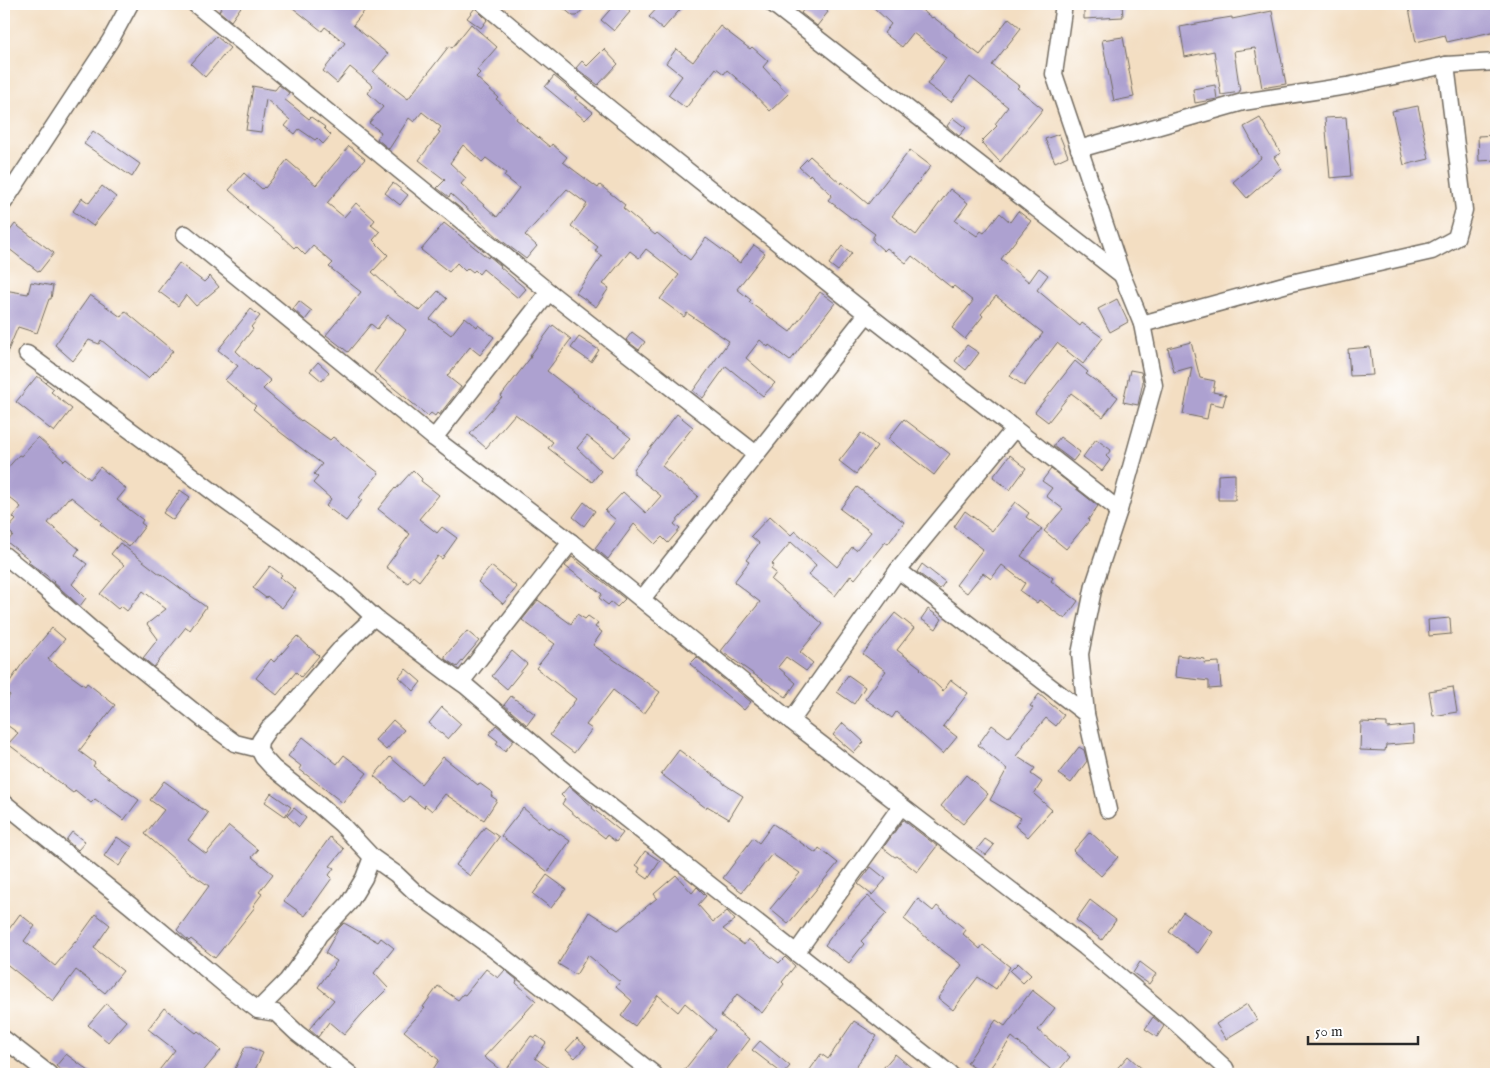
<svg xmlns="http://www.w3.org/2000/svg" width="1500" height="1078" font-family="'IM FELL English',serif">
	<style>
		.building { fill: #ada1d0; fill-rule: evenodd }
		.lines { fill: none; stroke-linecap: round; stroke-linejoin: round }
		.minor-casing { stroke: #716a60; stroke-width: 19 }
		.minor { stroke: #fff; stroke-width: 16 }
	</style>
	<rect width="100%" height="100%" fill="#fff"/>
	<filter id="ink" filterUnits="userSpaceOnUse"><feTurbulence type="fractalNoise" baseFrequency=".02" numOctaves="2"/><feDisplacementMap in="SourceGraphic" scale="10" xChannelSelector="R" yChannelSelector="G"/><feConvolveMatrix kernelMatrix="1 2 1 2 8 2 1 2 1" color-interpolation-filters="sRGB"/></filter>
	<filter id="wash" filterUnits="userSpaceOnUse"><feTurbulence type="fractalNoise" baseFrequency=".0096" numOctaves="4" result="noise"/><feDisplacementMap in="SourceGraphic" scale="20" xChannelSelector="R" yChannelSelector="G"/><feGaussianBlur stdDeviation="1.12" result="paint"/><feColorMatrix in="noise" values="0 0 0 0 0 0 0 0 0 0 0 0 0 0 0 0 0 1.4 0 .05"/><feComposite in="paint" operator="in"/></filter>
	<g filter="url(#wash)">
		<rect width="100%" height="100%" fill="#f3dec2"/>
		<g id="blocks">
			<!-- building -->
			<g class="building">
				<polygon points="224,4 243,4 231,21 219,11"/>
				<path d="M288,4H370L353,25L388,54L373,72L408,99L449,46L452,48L471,24L497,47L477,70L480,73L476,77L498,97L496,99L517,117L516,119L550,147L552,144L567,157L563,162L598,188L600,185L625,205L623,208L655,235L657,233L690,260L706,238L740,263L754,245L765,253L737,289L751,300L749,302L790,332L820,292L835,303L790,361L769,345L768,347L760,340L746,358L775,383L763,396L726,366L703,398L693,391L729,341L687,313L684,317L660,299L679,275L646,249L639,258L630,251L603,284L609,288L596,307L576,293L602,256L595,251L598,247L571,226L587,204L567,189L525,235L537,246L526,259L501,240L451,194L449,197L437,188L445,180L419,160L440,132L438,131L441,127L422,112L414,122L409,118L389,149L377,139L381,132L369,123L383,107L368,93L373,86L350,67L337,83L323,71L345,43L325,27L322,31ZM463,145L482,162L486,158L506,173L504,176L519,188L497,217L461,184L466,178L450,163Z"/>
				<polygon points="558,4 587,4 577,16 573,16"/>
				<polygon points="615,4 621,4 630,12 614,31 601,20"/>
				<polygon points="661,4 685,4 663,29 649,17"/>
				<polygon points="808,4 819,4 828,12 817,26 801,13"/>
				<polygon points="870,4 914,4 932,18 933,17 955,34 954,35 980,55 1009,18 1021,28 992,65 1019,86 1017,88 1043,109 1000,162 981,142 997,126 995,124 1008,107 970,77 951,102 927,84 946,58 913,33 902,47 884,33 891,24"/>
				<polygon points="1084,4 1122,4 1123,17 1084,19"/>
				<polygon points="1408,4 1496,4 1496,31 1447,42 1445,35 1416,42"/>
				<polygon points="475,8 487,20 481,28 467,18"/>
				<polygon points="1272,11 1286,84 1262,88 1255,48 1234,51 1240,92 1221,95 1214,51 1185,57 1180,27 1213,21 1213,20 1232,17 1232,19"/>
				<polygon points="720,26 750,49 752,47 768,61 763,67 788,94 770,111 751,91 727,70 724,74 716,68 686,108 668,95 682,76 666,63 676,49 693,62"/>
				<polygon points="216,36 230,48 205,77 191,64"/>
				<polygon points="1123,37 1134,97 1114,101 1102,40"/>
				<polygon points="604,49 618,64 598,85 576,68 582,61 587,66"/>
				<polygon points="554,76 577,95 575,98 593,112 585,120 545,87"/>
				<polygon points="279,85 289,93 284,99 309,119 311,117 325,127 324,128 331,135 323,144 317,138 315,140 299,129 295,134 285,126 290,120 266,99 261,132 246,130 253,87 252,86 275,90"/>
				<polygon points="1215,85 1217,99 1195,103 1193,89"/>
				<polygon points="1418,106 1429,159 1404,165 1392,111"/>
				<polygon points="1346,117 1351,176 1330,178 1325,118"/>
				<polygon points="953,118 966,128 959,136 947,126"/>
				<polygon points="1260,118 1281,153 1274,157 1281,168 1247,198 1233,182 1261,158 1244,127"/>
				<polygon points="93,131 140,164 132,177 84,144"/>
				<polygon points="1059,134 1068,156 1055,162 1045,139"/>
				<polygon points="1496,135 1496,160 1479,161 1478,136"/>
				<polygon points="349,146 365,159 327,203 344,217 356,203 375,220 371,225 380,232 373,240 388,255 372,272 396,294 420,311 438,291 447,299 430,319 451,335 465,317 477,327 478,325 494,337 480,355 470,347 447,376 461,387 439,415 437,413 435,416 431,413 428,416 374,372 406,330 388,315 377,329 371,324 348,352 326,335 361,292 329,267 333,263 313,246 305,255 296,246 294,248 278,233 247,208 248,207 229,190 244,173 262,189 264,187 265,188 287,160 316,185"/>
				<polygon points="910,150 931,166 892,216 916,235 950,189 968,203 955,221 977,236 981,231 984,233 1000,213 1010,222 1018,211 1031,221 1001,259 1029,282 1039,268 1048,275 1037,290 1080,326 1082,323 1103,338 1083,364 1057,343 1024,386 1010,376 1043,333 996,296 981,314 983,316 965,339 952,328 973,301 954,286 952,288 912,256 906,263 887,248 884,251 873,241 873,237 875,234 855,219 854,220 828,200 832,195 810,174 809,176 799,167 810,156 841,184 842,182 868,204"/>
				<polygon points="393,183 408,195 400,205 385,193"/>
				<polygon points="102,186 116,197 93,226 73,211 82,198 89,203"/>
				<polygon points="444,223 488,258 489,256 501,266 500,267 526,289 518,298 483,269 479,274 475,270 473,272 468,268 465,271 457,263 449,272 421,250"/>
				<polygon points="15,224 54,253 39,272 4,245 4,239"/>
				<polygon points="842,246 852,253 838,271 829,264"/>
				<polygon points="179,263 204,282 210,276 219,287 196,306 186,295 178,306 158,291"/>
				<polygon points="31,282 53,286 51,299 49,299 37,333 18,327 4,360 4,290 28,294"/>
				<polygon points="90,295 121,317 125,311 173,351 156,372 155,371 148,378 101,340 99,344 89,340 73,361 55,345"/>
				<polygon points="1117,299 1128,322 1110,332 1098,309"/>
				<polygon points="299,301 312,311 305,320 293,309"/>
				<polygon points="251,309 260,316 251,327 253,329 236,351 256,370 257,369 271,381 263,389 301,421 302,420 330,440 333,437 379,473 359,498 362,500 346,521 326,506 331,499 313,483 318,477 314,474 322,464 280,432 253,409 256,406 225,380 238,366 218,350"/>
				<polygon points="553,325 571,339 547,371 578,395 577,396 631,438 613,457 587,436 577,448 601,471 592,482 548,448 553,442 515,414 486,448 470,434 502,397 501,396 531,357 530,356"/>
				<polygon points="632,332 645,342 639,350 626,340"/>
				<polygon points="579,337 599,350 591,362 571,348"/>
				<polygon points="1191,342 1200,378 1215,381 1213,392 1226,395 1223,406 1210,403 1207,419 1183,414 1192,367 1174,372 1168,348"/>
				<polygon points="967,345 979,353 966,370 955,361"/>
				<polygon points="1370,347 1373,375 1350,376 1348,349"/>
				<polygon points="1075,361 1088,372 1086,374 1118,397 1103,417 1071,393 1048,422 1035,412"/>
				<polygon points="318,362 329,372 322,381 310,371"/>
				<polygon points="1130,370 1141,372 1143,382 1138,405 1123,402"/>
				<polygon points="37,376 54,389 51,392 72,409 54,432 16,402"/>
				<polygon points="677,414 693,427 662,466 698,496 674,524 680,529 668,543 662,537 655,544 634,524 608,559 595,548 616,520 605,511 623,492 646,513 661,496 634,474 634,469"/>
				<polygon points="904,419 950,454 934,475 888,439"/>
				<polygon points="861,433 877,446 856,474 839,461"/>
				<polygon points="38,437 64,461 66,459 90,479 100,467 126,489 117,500 143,520 141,523 145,526 129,547 100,524 102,522 71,497 70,499 68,498 48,523 79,549 75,555 87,564 72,584 86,598 80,606 53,582 54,581 28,562 30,560 7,542 13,535 7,530 16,520 13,517 21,507 4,493 4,472 19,455 21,456"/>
				<polygon points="1060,437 1080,452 1073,461 1053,446"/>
				<polygon points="1096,439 1111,450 1106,456 1110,460 1102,471 1083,457"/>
				<polygon points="1010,455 1026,468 1010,490 993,477"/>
				<polygon points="1051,469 1098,506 1088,520 1089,521 1066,549 1044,531 1063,509 1046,496 1052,488 1042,481"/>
				<polygon points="413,470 422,479 421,481 439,495 419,519 437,533 442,527 457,538 442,559 438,556 419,581 413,576 408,583 386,567 410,534 378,509 395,488 396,489"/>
				<polygon points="1235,474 1235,500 1218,500 1218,475"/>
				<polygon points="857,487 904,522 888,544 885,542 855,579 851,575 835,596 809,575 816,565 791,542 772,564 774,565 771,569 776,573 771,580 823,624 800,652 813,663 806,671 786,657 778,667 796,683 786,697 721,651 760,602 734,582 749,562 746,560 759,543 751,536 770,516 791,535 795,531 837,567 852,547 856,550 871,532 840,509"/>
				<polygon points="180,490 190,497 173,520 163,513"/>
				<polygon points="584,502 595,511 584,526 573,517"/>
				<polygon points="1015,502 1029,513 1026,517 1042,529 1021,556 1053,578 1051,581 1078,601 1065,619 1039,600 1037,603 1020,591 1025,583 1002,565 991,579 983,573 967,593 956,585 983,549 954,527 965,511 992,531"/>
				<polygon points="120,543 161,575 161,574 206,607 190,630 186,627 154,667 143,658 158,639 147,624 166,609 143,591 127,611 121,606 118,609 100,594 124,565 111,554"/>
				<polygon points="572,557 625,599 617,607 611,602 608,605 599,598 602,594 565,566"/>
				<polygon points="922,564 945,582 940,589 917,572"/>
				<polygon points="270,566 282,575 280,577 296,589 282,608 267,596 266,598 253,588"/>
				<polygon points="491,566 517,587 503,604 478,582"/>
				<polygon points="538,600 571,624 577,614 585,619 588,616 598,623 595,627 602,632 593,645 660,692 644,714 613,690 586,725 592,729 574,753 550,735 576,699 536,668 555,644 522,620"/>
				<polygon points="928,609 942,619 936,629 921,619"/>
				<polygon points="895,613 914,628 897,650 921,668 920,669 943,691 951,680 968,693 943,726 957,737 943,754 896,712 892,718 865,699 886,671 863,654"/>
				<polygon points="1450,618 1451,634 1429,636 1428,620"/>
				<polygon points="52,628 65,639 48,659 85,686 87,683 115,705 79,751 95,763 93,766 139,800 124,820 95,799 91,803 75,790 73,793 8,744 18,733 4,723 4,705 10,695 4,690 22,664"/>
				<polygon points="467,631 479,641 457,667 445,659 445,656"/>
				<polygon points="297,636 319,656 301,677 296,672 277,695 256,678 271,659 274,662"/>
				<polygon points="512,651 527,664 507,689 492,676"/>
				<polygon points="1177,655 1205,659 1204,663 1219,662 1221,688 1209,689 1209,681 1175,677"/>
				<polygon points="697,657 751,702 744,710 690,664"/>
				<polygon points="406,669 421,682 414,691 399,677"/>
				<polygon points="848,675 865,687 854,704 837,692"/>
				<polygon points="1453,687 1457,712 1433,716 1429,691"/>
				<polygon points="1039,694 1064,715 1056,726 1046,718 1023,745 1024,746 1016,756 1035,768 1031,774 1042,782 1034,794 1052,810 1028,837 1015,826 1021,818 990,800 1007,769 978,745 992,725 1008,737 1011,735 1033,708 1030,706"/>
				<polygon points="511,696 535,714 527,725 504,705"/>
				<polygon points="442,707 461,724 448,739 429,723"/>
				<polygon points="393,720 404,730 386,750 375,740"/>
				<polygon points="1361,722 1387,723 1387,728 1413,725 1414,743 1386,745 1385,751 1360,750"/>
				<polygon points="843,723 864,742 854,753 833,735"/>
				<polygon points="496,725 514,740 505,751 496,744 498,741 489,734"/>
				<polygon points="303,737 337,764 344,755 367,773 343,803 299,769 301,766 288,756"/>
				<polygon points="1079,747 1084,750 1087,761 1071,783 1058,774"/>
				<polygon points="679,750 724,783 724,784 743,796 729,819 707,806 706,808 661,774"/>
				<polygon points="390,757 421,784 443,757 478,785 479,783 493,793 491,796 497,800 484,820 445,794 432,811 425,805 424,808 409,796 404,802 374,776"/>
				<polygon points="966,775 988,794 963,824 941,806"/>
				<polygon points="164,781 208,813 188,840 206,854 229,826 258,850 252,857 273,874 259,892 262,894 253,906 255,907 215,958 191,939 189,941 177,930 209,886 189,872 145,834 164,810 150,800"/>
				<polygon points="569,786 593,807 592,808 623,833 616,842 607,835 605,838 577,816 577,817 562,804 565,799 561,795"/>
				<polygon points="271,793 291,807 285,816 265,802"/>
				<polygon points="294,808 306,818 299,827 287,816"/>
				<polygon points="523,808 549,829 550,827 570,841 548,872 501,836"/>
				<polygon points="903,820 937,846 917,872 897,856 895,857 883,848"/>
				<polygon points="773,824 816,853 819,848 838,863 788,924 770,909 800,873 772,854 742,892 723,878 753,838 759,843"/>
				<polygon points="485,827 499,837 470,876 456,865"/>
				<polygon points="72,832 85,842 78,850 66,840"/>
				<polygon points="1090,832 1118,857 1101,876 1073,851"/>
				<polygon points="117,837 132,847 119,866 104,856"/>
				<polygon points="330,837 344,849 330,866 334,868 329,875 332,878 305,916 284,901"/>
				<polygon points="985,839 994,845 986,855 977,849"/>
				<polygon points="645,851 660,861 648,879 638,872 640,868 636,865"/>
				<polygon points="871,867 886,879 872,895 858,884"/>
				<polygon points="547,875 566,889 551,908 533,894"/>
				<polygon points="676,875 692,893 697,887 706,896 698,905 713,922 727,911 735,920 723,929 744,945 748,939 779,963 785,957 795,966 782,982 784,984 762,1013 737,994 721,1016 750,1039 723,1074 681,1074 716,1030 685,1003 678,1012 658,995 635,1026 621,1016 632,1001 616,987 620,982 588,955 576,975 558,964 589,912 618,930 657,898 654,894"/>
				<polygon points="868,896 887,913 861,941 864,944 849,963 825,945 840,925"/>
				<polygon points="918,899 933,911 937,906 966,930 963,934 980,949 983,945 1010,967 996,989 978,977 953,1010 938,998 962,965 934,944 904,919"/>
				<polygon points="1090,900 1116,920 1102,940 1076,920"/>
				<polygon points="1183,912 1213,932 1198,953 1169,932"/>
				<polygon points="20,914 35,926 24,941 55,966 75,942 75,943 96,914 110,925 94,948 123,971 105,993 76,970 53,1001 4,962 4,936"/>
				<polygon points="344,923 378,942 381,938 394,948 374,973 388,988 362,1014 344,1035 329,1022 318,1037 309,1029 334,1000 318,987 337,961 325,953 339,928"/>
				<polygon points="1140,962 1156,974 1149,984 1133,973"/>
				<polygon points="1018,963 1031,975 1023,983 1010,971"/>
				<polygon points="486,969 498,978 505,970 517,980 516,983 536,1001 484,1057 504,1073 531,1036 535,1038 537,1036 546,1043 535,1058 557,1074 430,1074 439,1060 404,1031 425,1008 423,1007 438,986 458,1000 463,994 465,995"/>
				<polygon points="1032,990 1055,1008 1038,1030 1070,1057 1056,1074 1012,1037 986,1074 984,1074 967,1063 996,1020 1005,1026"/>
				<polygon points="106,1004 126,1021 108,1042 88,1025"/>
				<polygon points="1247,1004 1257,1020 1226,1039 1216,1024"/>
				<polygon points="164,1008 196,1033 198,1031 221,1050 201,1074 156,1074 175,1050 148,1029"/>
				<polygon points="1153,1017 1164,1026 1157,1037 1145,1029"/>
				<polygon points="854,1021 877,1036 851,1074 807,1074 821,1054 828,1059"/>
				<polygon points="577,1038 586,1046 575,1058 566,1050"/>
				<polygon points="760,1041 790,1066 783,1074 752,1050"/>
				<polygon points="245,1047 250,1047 263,1053 253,1074 247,1074 235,1069"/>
				<polygon points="66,1054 93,1074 66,1074 56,1066"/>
				<polygon points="895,1054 919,1074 878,1074"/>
				<polygon points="1128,1056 1148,1074 1112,1074"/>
			</g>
		</g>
	</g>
	<g filter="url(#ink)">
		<use href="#blocks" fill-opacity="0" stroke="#716a60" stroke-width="1"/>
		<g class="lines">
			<!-- minor casing -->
			<g class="minor-casing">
				<g id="minor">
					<polyline points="195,4 549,292 756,454"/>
					<polyline points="484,4 610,109 867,314 1119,510"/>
					<polyline points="773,4 1122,275"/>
					<polyline points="1064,4 1054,74 1122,275 1142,324 1154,385 1119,510 1094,585 1080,654 1086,714 1108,810"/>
					<polyline points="1079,149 1243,102 1347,86 1446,65 1496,62"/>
					<polyline points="4,202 110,41 130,4"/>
					<polyline points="185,234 434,438 571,542 791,721 1085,947 1176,1023 1225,1068 1228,1074"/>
					<polyline points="1142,324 1291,283 1432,251 1456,238 1464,210 1446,65"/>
					<polyline points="27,354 179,466 221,498 281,541 345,590 374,617 449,674 466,686 564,770 950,1074"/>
					<polyline points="434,438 549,292"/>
					<polyline points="4,555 42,586 91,629 208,723 235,743 259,749"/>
					<polyline points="898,570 1086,714"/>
					<polyline points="642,599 867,314"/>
					<polyline points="374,617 344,645 284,714 269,728 260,741 259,749 263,757 273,768 312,799 341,824 372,857 396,874 415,892 492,948 654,1074"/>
					<polyline points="461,682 571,542"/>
					<polyline points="791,721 898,570 1014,429"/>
					<polyline points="4,803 131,906 230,989 258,1010"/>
					<polyline points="796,953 901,806"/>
					<polyline points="4,1039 49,1074"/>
					<polyline points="350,1074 297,1033 276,1013 258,1010 287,981 312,947 319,935 349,903 364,878 372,857"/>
				</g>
			</g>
			<!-- minor -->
			<use href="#minor" class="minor"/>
		</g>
	</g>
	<!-- margin -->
	<rect width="1500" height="1078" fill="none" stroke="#fff" stroke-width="20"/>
	<!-- scale -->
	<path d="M1308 1036v8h110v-8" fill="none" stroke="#2b2b2b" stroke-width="2.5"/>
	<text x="1315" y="1036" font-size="15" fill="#2b2b2b" stroke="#ffffff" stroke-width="4" paint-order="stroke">50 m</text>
</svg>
